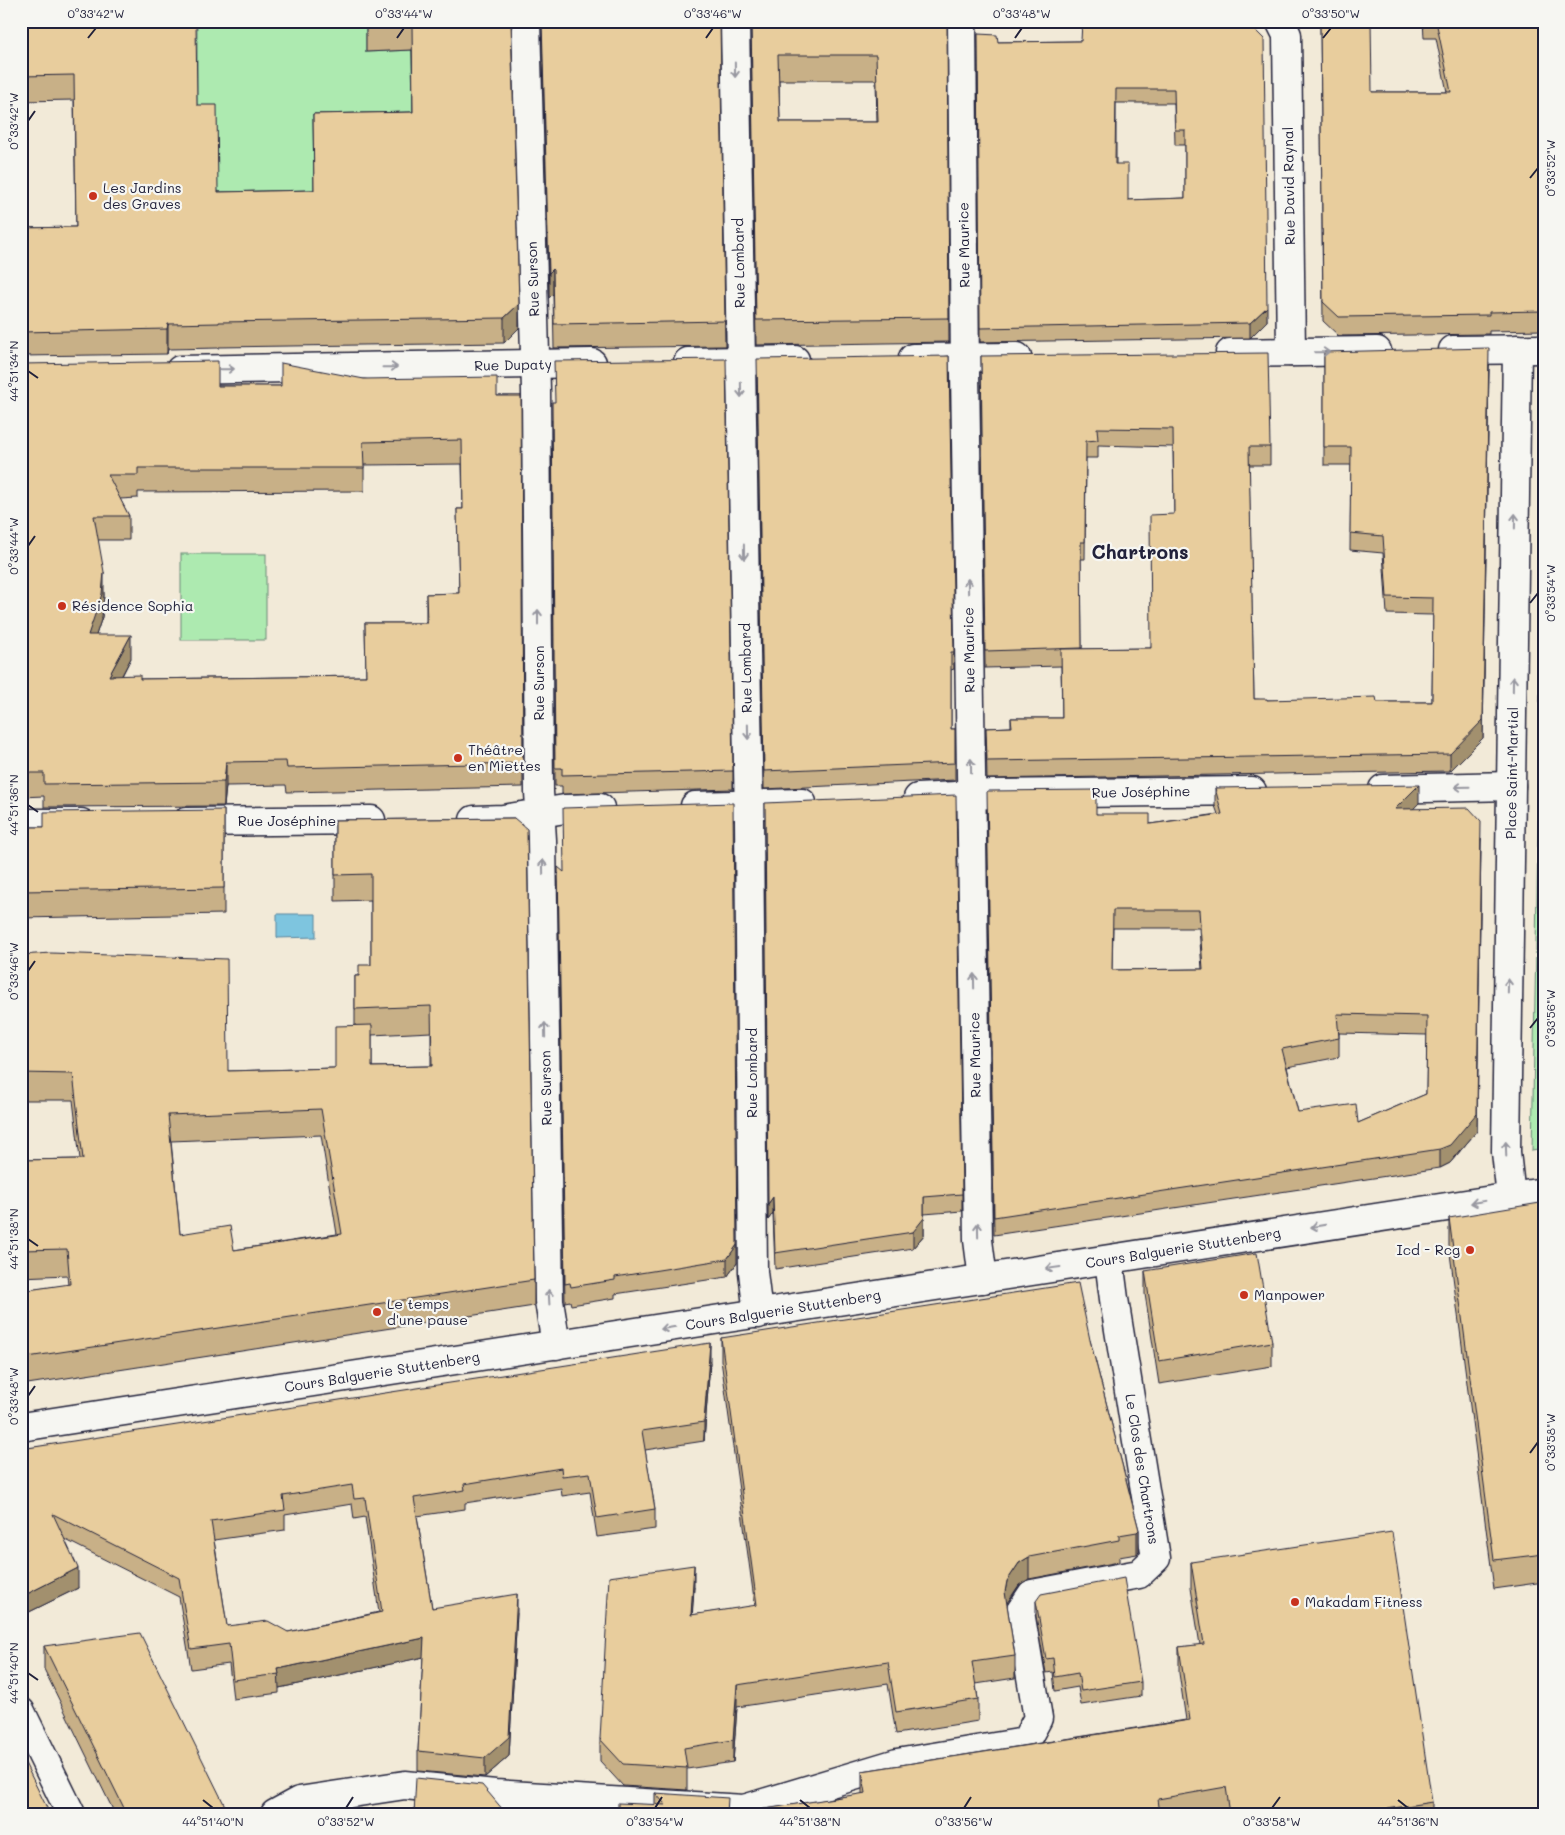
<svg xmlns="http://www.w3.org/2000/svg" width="1565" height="1835" font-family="Mali,sans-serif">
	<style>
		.green { fill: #adeab0; stroke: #688676 }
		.water { fill: #7ec5df; stroke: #59849d }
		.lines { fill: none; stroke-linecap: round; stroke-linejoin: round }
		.minor-casing { stroke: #22223b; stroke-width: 31 }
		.major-casing { stroke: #22223b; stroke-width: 31 }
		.minor { stroke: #f6f6f2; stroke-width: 28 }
		.major { stroke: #f6f6f2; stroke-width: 28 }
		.wall { fill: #c8b087; stroke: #22223b; fill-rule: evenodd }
		.shaded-wall { fill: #a2906e; stroke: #22223b }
		.building { fill: #e8cd9d; stroke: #22223b; fill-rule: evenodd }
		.oneway { stroke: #9797a0 }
		.ticks { fill: none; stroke: #22223b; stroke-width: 2 }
		.poi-dot { fill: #c8321e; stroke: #f6f6f2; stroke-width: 2 }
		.labels { text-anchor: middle; stroke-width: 4.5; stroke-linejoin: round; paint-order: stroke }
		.street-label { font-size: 14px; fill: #22223b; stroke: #f6f6f2 }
		.poi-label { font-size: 14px; fill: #22223b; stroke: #f6f6f2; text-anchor: start }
		.district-label { font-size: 19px; font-weight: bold; fill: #22223b; stroke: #f6f6f2 }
		.neatline { fill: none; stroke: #22223b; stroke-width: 2 }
		.ticks-label { font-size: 12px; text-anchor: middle; fill: #22223b }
	</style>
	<rect width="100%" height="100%" fill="#f2ead8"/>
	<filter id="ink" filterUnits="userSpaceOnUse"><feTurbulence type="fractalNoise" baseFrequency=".02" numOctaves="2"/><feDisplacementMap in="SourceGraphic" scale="10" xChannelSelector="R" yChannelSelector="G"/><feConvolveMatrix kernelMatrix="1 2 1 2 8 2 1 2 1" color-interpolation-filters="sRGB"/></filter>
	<g filter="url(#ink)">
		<!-- green -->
		<g class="green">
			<polygon points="197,21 366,21 366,52 412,50 414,171 197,217"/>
			<rect x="181" y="554" width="85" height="86"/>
			<polygon points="1539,787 1544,788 1544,1149 1532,1151"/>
		</g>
		<!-- water -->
		<polygon class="water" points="277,914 316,914 316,937 277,938"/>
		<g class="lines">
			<!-- minor casing -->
			<g class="minor-casing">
				<g id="minor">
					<polyline points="526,21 536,391 539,792 542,840 549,1301 556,1345"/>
					<polyline points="735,21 749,821 753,1272 758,1314"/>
					<polyline points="962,21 965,372 978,1240 983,1279"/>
					<polyline points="1280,21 1287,35 1291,352"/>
					<polyline points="1453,350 1544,349"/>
					<polyline points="1230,353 1377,351"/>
					<polyline points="913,358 1017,357"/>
					<polyline points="688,362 795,360"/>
					<polyline points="180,370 592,363"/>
					<polyline points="1383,789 1511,786"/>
					<polyline points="918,798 993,794 1252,791"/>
					<polyline points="695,806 802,803"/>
					<polyline points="474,820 503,819 565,809 600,808"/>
					<polyline points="186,822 371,820"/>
					<polyline points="21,823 81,823"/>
					<polyline points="1511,1197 1506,1152 1517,349"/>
					<polyline points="21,1712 71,1814"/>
					<polyline points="275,1814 299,1801 405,1785 495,1794 744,1809 897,1763 1025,1742 1038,1718 1020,1612 1032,1594 1139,1574 1156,1558 1114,1299 1109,1260"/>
				</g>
			</g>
			<!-- major casing -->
			<g class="major-casing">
				<polyline id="major" points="21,1427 1544,1192"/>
			</g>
			<!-- minor -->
			<use href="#minor" class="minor"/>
			<!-- major -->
			<use href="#major" class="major"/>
		</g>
		<!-- wall -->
		<g class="wall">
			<polygon points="21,21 197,105 218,192 314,190 313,114 413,112 412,50 366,52 366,21 511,21 519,328 504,343 219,347 219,348 168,349 167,354 21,356 21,228 76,227 74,100 21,101"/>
			<polygon points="542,21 720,21 725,346 554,348 553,294 549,298"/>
			<path d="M751,21H947L949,342L756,345ZM779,80H876L877,122H780Z"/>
			<path d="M1246,21L1267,321L1250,338L980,342L978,34L998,42L1081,41ZM1116,103H1174L1175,145H1185V198L1128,200L1116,164Z"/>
			<polygon points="1320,21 1372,92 1447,92 1436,38 1424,38 1423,21 1544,21 1544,330 1489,331 1489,334 1339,336 1323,321"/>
			<path d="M1324,352L1489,365L1483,738L1450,771L987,779L986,728L1011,727V718H1062L1061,666L985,668L981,356L1270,447V465H1249L1254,699L1267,700L1377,702H1432L1433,615L1387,614L1383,553L1350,550L1351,465H1324ZM1098,445L1173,447L1174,514L1151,648L1082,649L1081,559H1085L1086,458H1098Z"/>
			<polygon points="949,356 954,669 951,670 951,729 955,729 955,780 764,789 757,377"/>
			<path d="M21,364L218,386H281L364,379L497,396H521L523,787L287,792L286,785L226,786L224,806L44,807V796L21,797ZM462,464L463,509H457L459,593L426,594V623H365L366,676L140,679L122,676L131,658L96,635L102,617L104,595L98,540H129V516L120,499L138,498V492L364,491V465Z"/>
			<polygon points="552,420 733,771 733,789 562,794 562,786 555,786"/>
			<polygon points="1544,495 1544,787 1539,787"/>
			<path d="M1215,788L1419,803L1413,809L1481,839L1477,1131L1450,1163L1440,1168L994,1235L987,810L1096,814L1150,824L1218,814L1215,806ZM1113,928H1199L1202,969L1112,970ZM1339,1033L1427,1035L1426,1094L1358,1123L1298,1112L1287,1067L1339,1057Z"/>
			<polygon points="765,803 962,1194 962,1211 924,1214 924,1235 913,1248 775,1269 773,1213 768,1220"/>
			<polygon points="224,810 224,914 21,918 21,827 44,827"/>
			<path d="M514,818L534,1280V1306L21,1385V1291L68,1285L67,1275L21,1277V1160L80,1159L73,1100H21V955L228,1071L335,1068L355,1025V976H359L371,965V900L335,901V820ZM431,1032V1066L372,1067V1035ZM321,1135L337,1234L234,1250L180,1234L171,1141Z"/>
			<polygon points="563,871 737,1263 727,1277 615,1294 615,1298 571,1305 570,1301 565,1302 558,884"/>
			<polygon points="1449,1218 1544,1237 1544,1582 1494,1589 1449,1246"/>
			<polygon points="1145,1271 1272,1342 1272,1366 1159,1384 1145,1294"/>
			<polygon points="721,1338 1090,1340 1139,1530 1139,1552 1137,1554 1119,1557 1119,1562 1029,1579 1019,1585 1007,1605 1015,1656 1015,1678 976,1684 978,1699 978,1721 896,1734 888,1684 737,1707 733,1762 687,1769 687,1790 623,1786 600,1761 600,1739 694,1587 692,1615 755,1606 721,1360"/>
			<path d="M710,1362L704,1441L645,1450L655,1509V1529L597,1537L590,1492L562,1496L561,1488L465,1503V1509L417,1516L432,1608L517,1613L509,1756L485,1777L418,1771V1751L423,1657L279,1688V1693L233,1699L229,1664L191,1669L179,1597L64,1539L78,1588L21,1616V1449ZM352,1504L354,1519L365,1517L379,1612L288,1632L227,1626L214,1540L285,1530V1515Z"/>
			<polygon points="1191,1562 1432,1802 1432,1814 1226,1814 1226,1813 1222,1814 734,1814 862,1794 862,1771 1186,1720 1179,1673 1179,1647 1200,1645 1191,1588"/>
			<polygon points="1036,1601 1141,1682 1141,1696 1081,1705 1078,1687 1055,1691 1053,1672 1046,1673 1036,1616"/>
			<polygon points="44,1646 229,1814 115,1814 44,1669"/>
			<polygon points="655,1793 728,1814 655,1805"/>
		</g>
		<!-- shaded-wall -->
		<g class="shaded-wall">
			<polygon points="553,269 553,294 549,298 549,273"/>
			<polygon points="519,304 519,328 504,343 504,318"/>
			<polygon points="1267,307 1267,321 1250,338 1250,323"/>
			<polygon points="168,324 168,349 167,354 167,329"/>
			<polygon points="1489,365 1483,738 1450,771 1450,754"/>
			<polygon points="104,572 104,595 102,617 88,659 88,635"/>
			<polygon points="131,635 131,658 109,700 109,676"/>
			<polygon points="226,762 226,786 224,806 224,782"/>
			<polygon points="1419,785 1419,803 1395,828 1395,809"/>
			<polygon points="1481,839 1477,1131 1450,1163 1440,1168 1440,1149"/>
			<polygon points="773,1197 773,1213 768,1220 768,1204"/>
			<polygon points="924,1197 924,1235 913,1248 913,1232"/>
			<polygon points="737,1245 737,1263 727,1277 727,1259"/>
			<polygon points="710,1343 710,1362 704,1441 704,1422"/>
			<polygon points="1139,1530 1139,1552 1137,1554 1137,1532"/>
			<polygon points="1029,1557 1029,1579 1019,1585 1007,1603 1005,1614 1005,1592 1007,1581 1019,1563"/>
			<polygon points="694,1565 694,1587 691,1637 691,1615"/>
			<polygon points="78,1568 78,1588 21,1616 21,1597"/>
			<polygon points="517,1594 517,1613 509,1756 485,1777 485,1758"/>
			<polygon points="424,1638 424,1657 279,1688 278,1669"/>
			<polygon points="737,1685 737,1707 733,1762 733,1740"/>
		</g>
		<!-- building -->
		<g class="building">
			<polygon points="21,21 196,21 197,105 217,105 218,192 314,190 313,114 413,112 412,25 366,28 366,21 511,21 519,304 504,318 219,322 219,323 168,324 167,329 21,332 21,228 76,227 74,75 21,76"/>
			<polygon points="542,21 720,21 725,321 554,324 553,269 549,273"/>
			<path d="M751,21H947L949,318L756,320ZM778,55H876L878,122H780Z"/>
			<path d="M1137,21H1246L1264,39L1267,307L1250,323L980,328L978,34L997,35L998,42L1081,41L1082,22ZM1116,89H1174L1175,130H1185V198L1128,200V164H1115Z"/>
			<polygon points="1320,21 1371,21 1372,92 1451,92 1436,21 1544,21 1544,311 1489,312 1489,315 1339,317 1323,302"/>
			<polygon points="1489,348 1483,720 1450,754 987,761 986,728 1012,727 1011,718 1062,718 1061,649 1151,648 1150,515 1174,514 1173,429 1097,428 1098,440 1086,441 1085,542 1081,542 1082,648 985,651 981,356 1268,353 1270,447 1249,447 1254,699 1267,699 1267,700 1376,697 1377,702 1432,702 1433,598 1387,597 1383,536 1350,533 1351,447 1324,447 1324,352"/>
			<polygon points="949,356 954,652 951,652 951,729 955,729 955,763 764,771 757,359"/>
			<polygon points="726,359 733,771 562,775 562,768 555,768 552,402 555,402 554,361"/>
			<path d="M218,361V386H281V363L364,379L497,377V396H521L523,763L287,768L286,761L226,762L224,782L44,784V773H21V364ZM462,440L463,509H457L459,593L426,594L427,623H365L366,676L140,679V675L109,676L131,635H88L102,594L104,572L94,516H129L108,475H138V468H364L363,442Z"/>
			<polygon points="1544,495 1544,757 1539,757"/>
			<path d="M1419,785L1395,809L1469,808L1481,821L1477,1113L1450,1145L1440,1149L994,1217L987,791L1096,790V814H1150V824L1222,814L1215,788ZM1113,910H1199L1203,969L1112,970ZM1337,1014L1427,1016L1426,1094L1358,1123L1356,1104L1298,1112L1282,1049L1339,1038Z"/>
			<polygon points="956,795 962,1194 924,1197 924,1218 913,1232 775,1253 773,1197 768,1204 765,803"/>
			<polygon points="733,803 737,1245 727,1259 615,1277 615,1280 571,1287 570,1283 565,1284 565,1282 558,867 564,872 563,808"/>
			<polygon points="224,810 224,888 21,891 21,827 44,827 44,812"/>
			<path d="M514,818L527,829L534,1280L21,1358V1291L70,1284L67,1249L21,1250V1160L83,1159L73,1074L21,1073V955L51,953L227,959L228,1071L335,1068V1026L372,1025V1067L432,1066L431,1006L355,1009V976H359V965H371V874L335,875V820ZM321,1109L342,1234L234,1250L230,1226L180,1234L168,1115Z"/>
			<polygon points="1540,1203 1544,1237 1544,1554 1494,1560 1449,1218"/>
			<polygon points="1257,1253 1272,1342 1159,1361 1145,1271"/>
			<polygon points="1078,1283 1090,1340 1139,1530 1137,1532 1119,1535 1119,1540 1029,1557 1019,1563 1007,1581 1005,1592 1015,1656 972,1662 978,1699 896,1712 888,1662 737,1685 733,1740 684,1748 687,1768 623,1764 600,1739 609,1577 694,1565 691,1615 757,1605 721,1338"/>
			<path d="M710,1343L704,1422L642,1431L655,1509L597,1518L590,1473L562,1476L561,1468L464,1484L465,1490L414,1498L432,1608L517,1594L509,1737L485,1758L418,1751L424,1638L278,1669L279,1674L233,1680L229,1644L191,1649L179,1578L53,1514L78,1568L21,1597V1449ZM352,1485L354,1499L365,1498L382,1612L288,1632L268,1621L227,1626L211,1521L285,1510L283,1496Z"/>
			<polygon points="1392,1532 1432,1802 1355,1814 1230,1814 1226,1787 1158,1799 1160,1814 733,1814 866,1793 862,1771 1190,1720 1179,1647 1204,1644 1191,1562"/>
			<polygon points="1124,1578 1141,1682 1081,1691 1078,1673 1055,1677 1053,1658 1046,1659 1036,1601 1041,1594"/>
			<polygon points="140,1633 229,1814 127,1814 44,1646"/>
			<polygon points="21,1755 50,1814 21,1814"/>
			<polygon points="416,1778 482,1785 504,1811 504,1814 414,1814"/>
			<polygon points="655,1793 728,1798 727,1814 618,1814 618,1803 666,1805"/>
		</g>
		<!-- one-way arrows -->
		<defs><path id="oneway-shaft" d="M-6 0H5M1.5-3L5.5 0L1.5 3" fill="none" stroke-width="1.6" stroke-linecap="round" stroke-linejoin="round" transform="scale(1.25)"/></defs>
		<g class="oneway">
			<use href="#oneway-shaft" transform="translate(735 70) rotate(89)"/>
			<use href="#oneway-shaft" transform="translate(1322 352) rotate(-1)"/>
			<use href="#oneway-shaft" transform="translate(390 367) rotate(-1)"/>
			<use href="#oneway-shaft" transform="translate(227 369) rotate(-1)"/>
			<use href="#oneway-shaft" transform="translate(741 390) rotate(89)"/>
			<use href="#oneway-shaft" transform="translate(1515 521) rotate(-89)"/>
			<use href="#oneway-shaft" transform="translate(744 552) rotate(89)"/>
			<use href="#oneway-shaft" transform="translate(968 586) rotate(-91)"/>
			<use href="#oneway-shaft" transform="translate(538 617) rotate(-90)"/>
			<use href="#oneway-shaft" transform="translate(1513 684) rotate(-89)"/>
			<use href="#oneway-shaft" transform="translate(748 732) rotate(89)"/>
			<use href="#oneway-shaft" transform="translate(971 766) rotate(-91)"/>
			<use href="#oneway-shaft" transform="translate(1462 787) rotate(179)"/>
			<use href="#oneway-shaft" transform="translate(543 867) rotate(-91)"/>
			<use href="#oneway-shaft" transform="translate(974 981) rotate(-91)"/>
			<use href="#oneway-shaft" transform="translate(1508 986) rotate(-89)"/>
			<use href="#oneway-shaft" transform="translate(545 1030) rotate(-91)"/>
			<use href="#oneway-shaft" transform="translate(1506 1149) rotate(-92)"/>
			<use href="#oneway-shaft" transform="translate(1478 1202) rotate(171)"/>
			<use href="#oneway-shaft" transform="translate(1318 1226) rotate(171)"/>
			<use href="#oneway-shaft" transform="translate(978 1230) rotate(-91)"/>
			<use href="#oneway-shaft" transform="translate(1053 1268) rotate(172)"/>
			<use href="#oneway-shaft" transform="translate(549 1297) rotate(-93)"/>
			<use href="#oneway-shaft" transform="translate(668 1328) rotate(171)"/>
		</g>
	</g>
	<!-- ticks -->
	<path class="ticks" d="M88,38L96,28M397,38L404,28M706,38L713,28M1015,38L1022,28M1323,38L1331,28M28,121L35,111M1530,178L1538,168M28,371L38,378M28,546L35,536M1530,603L1538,593M28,805L38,812M28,971L35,961M1530,1028L1538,1018M28,1239L38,1246M28,1396L35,1386M1530,1453L1538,1442M28,1673L38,1680M203,1800L213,1808M800,1800L810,1808M1398,1800L1408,1808M346,1808L353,1797M655,1808L662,1797M964,1808L971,1797M1272,1808L1280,1797"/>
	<!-- markers -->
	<g class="poi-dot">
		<circle cx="93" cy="196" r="5"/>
		<circle cx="62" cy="606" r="5"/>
		<circle cx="458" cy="758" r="5"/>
		<circle cx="1470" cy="1250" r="5"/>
		<circle cx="1244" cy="1295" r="5"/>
		<circle cx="377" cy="1312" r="5"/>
		<circle cx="1295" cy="1602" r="5"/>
	</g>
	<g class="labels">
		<!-- street labels -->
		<g class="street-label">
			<text transform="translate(1289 186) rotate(-91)" y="5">Rue David Raynal</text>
			<text transform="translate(964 245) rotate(-91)" y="5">Rue Maurice</text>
			<text transform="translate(739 263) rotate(-91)" y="5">Rue Lombard</text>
			<text transform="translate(533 279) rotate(-92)" y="5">Rue Surson</text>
			<text transform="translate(513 365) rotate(-1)" y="5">Rue Dupaty</text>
			<text transform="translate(969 650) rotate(-91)" y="5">Rue Maurice</text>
			<text transform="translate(746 668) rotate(-91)" y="5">Rue Lombard</text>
			<text transform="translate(539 683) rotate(-90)" y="5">Rue Surson</text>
			<text transform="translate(1512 773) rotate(-89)" y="5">Place Saint-Martial</text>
			<text transform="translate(1141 792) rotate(-1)" y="5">Rue Joséphine</text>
			<text x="287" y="826">Rue Joséphine</text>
			<text transform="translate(975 1055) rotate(-91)" y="5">Rue Maurice</text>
			<text transform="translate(752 1073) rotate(-90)" y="5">Rue Lombard</text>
			<text transform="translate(546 1088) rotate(-91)" y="5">Rue Surson</text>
			<text transform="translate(1183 1248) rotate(-9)" y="5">Cours Balguerie Stuttenberg</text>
			<text transform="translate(783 1310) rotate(-9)" y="5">Cours Balguerie Stuttenberg</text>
			<text transform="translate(382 1372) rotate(-9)" y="5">Cours Balguerie Stuttenberg</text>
			<text transform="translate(1142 1469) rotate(81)" y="5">Le Clos des Chartrons</text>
		</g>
		<!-- poi labels -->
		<g class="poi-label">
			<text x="103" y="193">Les Jardins<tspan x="103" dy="16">des Graves</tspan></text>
			<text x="72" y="611">Résidence Sophia</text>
			<text x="468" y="755">Théâtre<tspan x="468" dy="16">en Miettes</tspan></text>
			<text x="1460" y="1255" text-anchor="end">Icd - Rcg</text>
			<text x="1254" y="1300">Manpower</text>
			<text x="387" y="1309">Le temps<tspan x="387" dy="16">d'une pause</tspan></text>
			<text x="1305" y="1607">Makadam Fitness</text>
		</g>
		<!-- district labels -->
		<g class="district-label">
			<text x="1140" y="559">Chartrons</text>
		</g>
	</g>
	<!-- margin -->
	<rect width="1565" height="1835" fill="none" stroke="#f6f6f2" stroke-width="55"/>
	<rect x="28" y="28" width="1510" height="1780" class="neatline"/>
	<g class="ticks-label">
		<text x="96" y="18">0°33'42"W</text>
		<text x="404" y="18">0°33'44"W</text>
		<text x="713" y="18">0°33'46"W</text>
		<text x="1022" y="18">0°33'48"W</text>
		<text x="1331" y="18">0°33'50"W</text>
		<text transform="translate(14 121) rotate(-90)" y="4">0°33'42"W</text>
		<text transform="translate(1551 168) rotate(-90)" y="4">0°33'52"W</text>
		<text transform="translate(14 371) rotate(-90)" y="4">44°51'34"N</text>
		<text transform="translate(14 546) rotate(-90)" y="4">0°33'44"W</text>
		<text transform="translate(1551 593) rotate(-90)" y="4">0°33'54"W</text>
		<text transform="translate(14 805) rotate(-90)" y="4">44°51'36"N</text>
		<text transform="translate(14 971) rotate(-90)" y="4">0°33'46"W</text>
		<text transform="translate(1551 1018) rotate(-90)" y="4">0°33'56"W</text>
		<text transform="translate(14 1239) rotate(-90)" y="4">44°51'38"N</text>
		<text transform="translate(14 1396) rotate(-90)" y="4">0°33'48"W</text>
		<text transform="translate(1551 1442) rotate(-90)" y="4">0°33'58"W</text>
		<text transform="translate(14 1673) rotate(-90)" y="4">44°51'40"N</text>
		<text x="213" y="1826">44°51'40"N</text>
		<text x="346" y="1826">0°33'52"W</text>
		<text x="655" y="1826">0°33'54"W</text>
		<text x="810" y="1826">44°51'38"N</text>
		<text x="964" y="1826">0°33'56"W</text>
		<text x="1272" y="1826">0°33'58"W</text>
		<text x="1408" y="1826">44°51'36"N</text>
	</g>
</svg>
